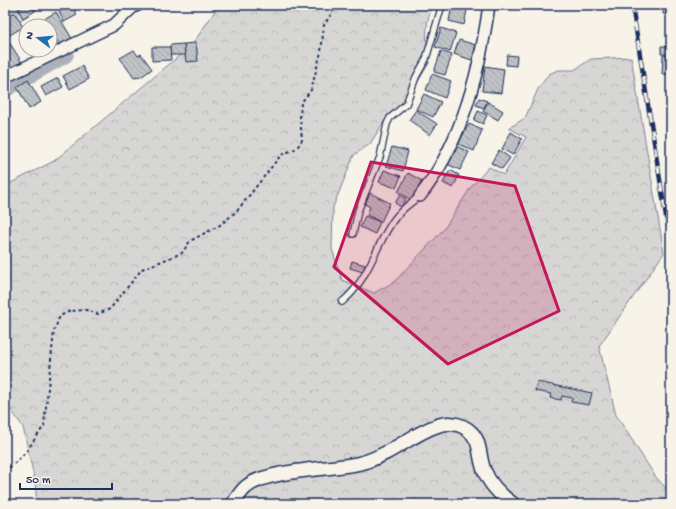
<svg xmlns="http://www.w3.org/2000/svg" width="676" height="509" font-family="'Gochi Hand',sans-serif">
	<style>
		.forest { fill: url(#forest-crowns); stroke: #798299 }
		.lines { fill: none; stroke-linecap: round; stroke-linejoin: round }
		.river { stroke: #acb0b9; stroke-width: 22 }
		.building { fill: url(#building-back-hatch); stroke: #1b2f5e }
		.service-casing { stroke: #1b2f5e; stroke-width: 8 }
		.minor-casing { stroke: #1b2f5e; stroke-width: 14 }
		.tertiary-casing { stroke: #1b2f5e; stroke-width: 16 }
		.path { stroke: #1b2f5e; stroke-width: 2; stroke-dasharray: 3 3; stroke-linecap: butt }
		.service { stroke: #f7f3e8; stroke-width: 5.5 }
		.minor { stroke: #f7f3e8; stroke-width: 11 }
		.tertiary { stroke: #f7f3e8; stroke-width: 13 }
		.rail-casing { stroke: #1b2f5e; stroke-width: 4.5 }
		.rail { stroke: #f7f3e8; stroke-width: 3; stroke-dasharray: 9; stroke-linecap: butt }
		.marked { fill: #c2185b; fill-opacity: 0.2; stroke: #c2185b; stroke-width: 3; stroke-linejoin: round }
	</style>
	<defs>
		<pattern id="forest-crowns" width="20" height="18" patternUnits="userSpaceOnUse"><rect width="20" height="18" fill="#d7d6d4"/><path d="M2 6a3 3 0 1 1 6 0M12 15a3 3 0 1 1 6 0" fill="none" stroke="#b8b8b8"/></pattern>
		<pattern id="building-back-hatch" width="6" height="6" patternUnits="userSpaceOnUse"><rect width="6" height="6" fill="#c0c3c5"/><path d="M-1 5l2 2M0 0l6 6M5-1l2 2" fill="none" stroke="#a4a8ac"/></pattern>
	</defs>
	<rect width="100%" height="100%" fill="#f7f3e8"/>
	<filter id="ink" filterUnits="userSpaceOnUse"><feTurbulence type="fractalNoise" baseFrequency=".025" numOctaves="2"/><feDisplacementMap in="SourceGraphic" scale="8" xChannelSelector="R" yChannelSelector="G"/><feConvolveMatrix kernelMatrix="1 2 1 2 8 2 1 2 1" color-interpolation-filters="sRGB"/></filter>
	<g filter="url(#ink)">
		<!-- forest -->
		<g class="forest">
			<polygon points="5,5 44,5 5,30"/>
			<path d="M219,5H433C424,24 426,42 429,63L407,100L385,120L370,144L354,155L333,207L332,249L342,280L374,293L394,282L444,229L471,187L489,167L504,175L526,137L509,128L525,118L538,89L549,74L558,70H574L591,59L631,57L664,253L599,346L616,415L655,476L671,494V504H37L35,482L23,427L5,401V186L54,161L192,45Z"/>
		</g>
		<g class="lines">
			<!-- river -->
			<polyline class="river" points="5,86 63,53"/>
		</g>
		<!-- building -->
		<g class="building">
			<polygon points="25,5 32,5 35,11 23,18 18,9"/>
			<polygon points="72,5 77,15 64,22 59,12"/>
			<polygon points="452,5 468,5 464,25 449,21"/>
			<polygon points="664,5 671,5 671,15 663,14"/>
			<polygon points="56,12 74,42 62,49 44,19"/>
			<polygon points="15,13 23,27 5,38 5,15"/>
			<polygon points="441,28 456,33 450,52 435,47"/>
			<polygon points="459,40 476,45 472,60 454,54"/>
			<polygon points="9,42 23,64 10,73 5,65 5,44"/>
			<polygon points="196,43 198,61 186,62 184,44"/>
			<polygon points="184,44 185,55 170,55 170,45"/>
			<polygon points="661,46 671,47 671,54 661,54"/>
			<polygon points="152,47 170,47 171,60 152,61"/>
			<polygon points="134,50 138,56 141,54 152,69 141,77 134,78 120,58"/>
			<polygon points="441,51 452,55 445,75 434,72"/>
			<polygon points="507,55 517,56 516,66 506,65"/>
			<polygon points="663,55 671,56 671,75 662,74"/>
			<polygon points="82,66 89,79 70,89 63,76"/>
			<polygon points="485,66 504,69 501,93 482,91"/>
			<polygon points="432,74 451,81 445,98 426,90"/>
			<polygon points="58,78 63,87 46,96 41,87"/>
			<polygon points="28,80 41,102 29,109 17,87"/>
			<polygon points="424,94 441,102 433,117 416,109"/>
			<polygon points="479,98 487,101 484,108 476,105"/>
			<polygon points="488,102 503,111 498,120 483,111"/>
			<polygon points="416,110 437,124 430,135 409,120"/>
			<polygon points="478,111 487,115 483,124 474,120"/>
			<polygon points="469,124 482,130 474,151 458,144"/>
			<polygon points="511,132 522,139 513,155 502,149"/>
			<polygon points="456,146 469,152 460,170 447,164"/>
			<polygon points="392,147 408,151 403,171 386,166"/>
			<polygon points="499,150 510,158 502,169 491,163"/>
			<polygon points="384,170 401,176 396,188 379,182"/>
			<polygon points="450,170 459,175 453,188 443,183"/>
			<polygon points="408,173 422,181 411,200 398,192"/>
			<polygon points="370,193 390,203 381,222 367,215 370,207 365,204"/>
			<polygon points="400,195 406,199 401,207 395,203"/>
			<polygon points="365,216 380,222 375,234 360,227"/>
			<polygon points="352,261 365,265 363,272 350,268"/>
			<polygon points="537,382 592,393 589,405 571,402 572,398 562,396 561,400 550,398 551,394 535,391"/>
		</g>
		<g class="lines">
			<!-- service casing -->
			<g class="service-casing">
				<g id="service">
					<polyline points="353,234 358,211 380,157 387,124 390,118 406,104 416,77 426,59 442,5"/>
					<path d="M342,302C367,282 374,250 391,224C398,212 409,204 420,196"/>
				</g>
			</g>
			<!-- minor casing -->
			<g class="minor-casing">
				<g id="minor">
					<polyline points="5,77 114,25 133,7 138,5"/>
					<path d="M420,196C462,143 480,71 489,5"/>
				</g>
			</g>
			<!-- tertiary casing -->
			<g class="tertiary-casing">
				<path id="tertiary" d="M233,504C237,498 241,491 246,487C267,469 332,470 361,463C379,458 395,448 410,439C428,429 447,416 467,429C482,439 478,455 484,470C490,485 500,495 513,504"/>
			</g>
			<!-- path -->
			<polyline class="path" points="5,472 25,453 44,426 54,331 60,316 70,311 86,310 98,314 110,309 142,269 182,253 190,241 220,225 237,211 281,155 297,148 302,140 300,117 301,103 311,90 321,52 324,25 337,5"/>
			<!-- service -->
			<use href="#service" class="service"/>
			<!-- minor -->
			<use href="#minor" class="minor"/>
			<!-- tertiary -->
			<use href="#tertiary" class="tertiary"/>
			<!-- rail casing -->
			<g class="rail-casing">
				<polyline id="rail" points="632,5 666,217 671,235"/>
			</g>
			<!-- rail -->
			<use href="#rail" class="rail"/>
		</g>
	</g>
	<!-- marked area -->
	<path class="marked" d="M371,162L515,186L559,311L448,364L334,267Z"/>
	<!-- margin -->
	<rect width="676" height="509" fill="none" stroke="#f7f3e8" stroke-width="20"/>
	<rect x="10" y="10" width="656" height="489" fill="none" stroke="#1b2f5e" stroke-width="1.5" filter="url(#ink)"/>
	<!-- north arrow -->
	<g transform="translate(38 38) rotate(286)"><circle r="19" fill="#f7f3e8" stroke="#9fa5b1"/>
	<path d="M0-3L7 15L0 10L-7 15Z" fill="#1f6fb2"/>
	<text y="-6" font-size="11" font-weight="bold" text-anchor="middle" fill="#1b2f5e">N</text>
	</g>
	<!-- scale -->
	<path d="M20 483v6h92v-6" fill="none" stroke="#1b2f5e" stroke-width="2"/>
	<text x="26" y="483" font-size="12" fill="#1b2f5e" stroke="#f7f3e8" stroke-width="3" paint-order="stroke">50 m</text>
</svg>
